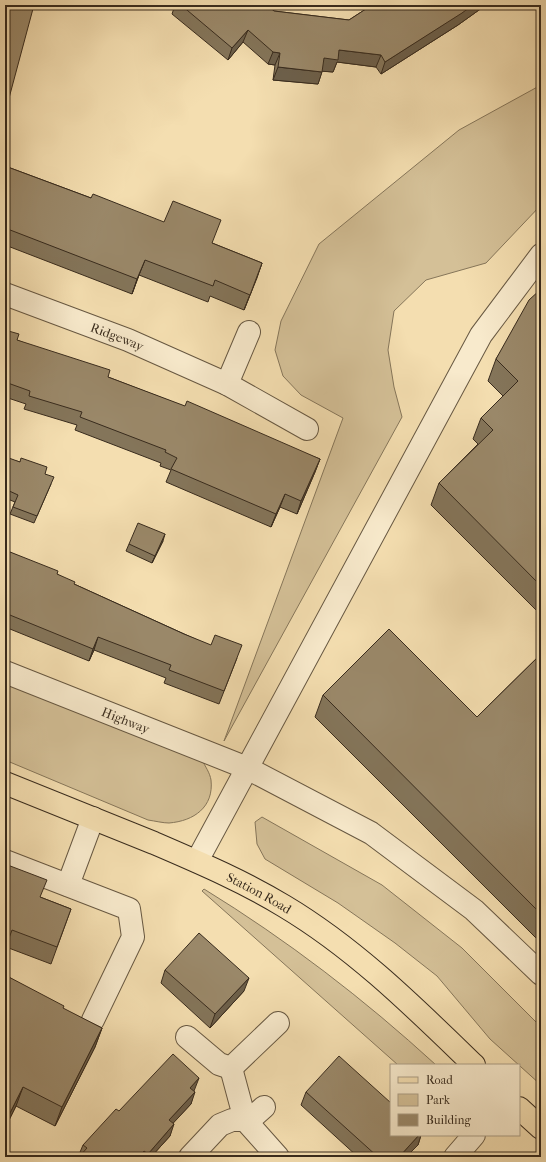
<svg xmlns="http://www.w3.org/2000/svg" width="546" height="1162" font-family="'IM FELL French Canon',serif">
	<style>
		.green { fill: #d4c097; stroke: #86765a }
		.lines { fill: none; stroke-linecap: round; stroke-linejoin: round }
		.minor-casing { stroke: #675842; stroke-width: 24 }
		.major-casing { stroke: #382b1d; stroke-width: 24 }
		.minor { stroke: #f8eacc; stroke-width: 22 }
		.major { stroke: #f4deb0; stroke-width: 22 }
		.wall { fill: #84755a; stroke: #382b1d }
		.shaded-wall { fill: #6c5f4a; stroke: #382b1d }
		.building { fill: #9a8869; stroke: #382b1d }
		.labels { text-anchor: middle; stroke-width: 3.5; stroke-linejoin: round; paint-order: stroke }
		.street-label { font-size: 13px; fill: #382b1d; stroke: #f8eacc }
	</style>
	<rect width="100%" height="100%" fill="#f4deb0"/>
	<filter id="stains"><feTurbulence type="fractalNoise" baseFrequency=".005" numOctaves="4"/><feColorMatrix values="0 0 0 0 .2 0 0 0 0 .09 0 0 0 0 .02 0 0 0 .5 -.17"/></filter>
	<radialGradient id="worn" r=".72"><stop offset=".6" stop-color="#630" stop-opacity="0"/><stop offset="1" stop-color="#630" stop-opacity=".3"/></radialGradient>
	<!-- green -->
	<g class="green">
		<polygon points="541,85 541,205 486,263 426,280 394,311 388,350 394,387 402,417 224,741 343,418 301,395 283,376 275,350 281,321 319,244 459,130"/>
		<path d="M5,679L202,760C205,766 210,773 211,780C214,807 194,821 169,823C163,823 155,821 148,820L5,760Z"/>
		<polygon points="262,817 382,885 462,948 541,1027 541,1085 490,1039 437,976 395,943 338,903 265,859 257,844 255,822"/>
		<path d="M204,889C287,940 364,999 436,1065H398L202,891Z"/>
	</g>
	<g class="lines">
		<!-- minor casing -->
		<g class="minor-casing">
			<g id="minor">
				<path id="s1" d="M5,294L128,340L227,384L307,429"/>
				<polyline points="227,384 249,332"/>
				<path id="s2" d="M5,672L247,768L371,833L474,910L541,974"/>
				<polyline points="5,861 129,909 133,937 93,1020"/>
				<polyline points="197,861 481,335 541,255"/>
				<polyline points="68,885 93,818"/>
				<polyline points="187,1037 219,1064 231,1068 278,1023"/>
				<polyline points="231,1068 245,1120 278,1157"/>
				<polyline points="190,1157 220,1125 232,1120 245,1120 255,1115 264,1107"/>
				<polyline points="455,1157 474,1135"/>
			</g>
		</g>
		<!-- major casing -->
		<g class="major-casing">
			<g id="major">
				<path id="s3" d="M5,783C55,803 104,823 154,843C198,862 243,881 284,906C356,949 415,1008 474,1065"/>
				<polyline points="519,1108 541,1128"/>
			</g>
		</g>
		<!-- minor -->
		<use href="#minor" class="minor"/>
		<!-- major -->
		<use href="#major" class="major"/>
	</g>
	<!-- wall -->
	<g class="wall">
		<polygon points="175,5 267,5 274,11 349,20 372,5 486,5 458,25 381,74 376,67 337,62 333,72 322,71 318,84 273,80 275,65 268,64 243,42 228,60 172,14"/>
		<polygon points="5,166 212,243 262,263 244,310 210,296 208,302 139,275 132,294 5,245"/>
		<polygon points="541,289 541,615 431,505 439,483 478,444 473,439 481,418 503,396 488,381 496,359"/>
		<polygon points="5,330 17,340 108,377 320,459 315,472 297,514 280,507 271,527 166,482 171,470 160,466 161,463 75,430 77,425 24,409 26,404 5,397"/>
		<polygon points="5,458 20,462 45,474 51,484 34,523 10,514 15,502 5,498"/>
		<polygon points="163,541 152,563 126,551 129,544"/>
		<polygon points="5,550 57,574 74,584 237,658 219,704 164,683 166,678 94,650 89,661 5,627"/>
		<polygon points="541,654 541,943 315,717 323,695 477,717"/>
		<polygon points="5,864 40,897 71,909 51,964 6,947"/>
		<polygon points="165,970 244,991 210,1028 161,983"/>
		<polygon points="5,975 63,1009 102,1028 95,1047 55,1126 16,1106 5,1128"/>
		<polygon points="194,1091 191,1104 173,1123 170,1136 151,1157 78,1157 83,1145 119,1111"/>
		<polygon points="306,1092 391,1135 421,1135 418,1145 406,1157 358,1157 301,1105"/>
	</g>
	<!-- shaded-wall -->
	<g class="shaded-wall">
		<polygon points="473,5 486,5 458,25 381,74 385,62"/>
		<polygon points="248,30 243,42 228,60 232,48"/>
		<polygon points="339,50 381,55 376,67 337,62 333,72 319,71 324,58"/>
		<polygon points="273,52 280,53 275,65 268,64"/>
		<polygon points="278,67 322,72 318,84 273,80"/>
		<polygon points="145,260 139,275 132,294 137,279"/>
		<polygon points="262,263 257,278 244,310 250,295"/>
		<polygon points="320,459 315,472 297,514 301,501"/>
		<polygon points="285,494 280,507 271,527 276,514"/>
		<polygon points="165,534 163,541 152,563 155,556"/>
		<polygon points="98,637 94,650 89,661 93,649"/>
		<polygon points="249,978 244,991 210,1028 215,1014"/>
		<polygon points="102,1028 95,1047 55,1126 62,1107"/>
		<polygon points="199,1078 194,1091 186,1100 190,1088"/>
		<polygon points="23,1087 16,1106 5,1128 5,1123"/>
		<polygon points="195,1092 191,1104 165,1132 169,1120"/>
		<polygon points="174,1124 170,1136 151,1157 146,1157 148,1154"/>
		<polygon points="419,1135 421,1135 418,1145 406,1157 399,1157"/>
		<polygon points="144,1151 142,1157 139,1157"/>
	</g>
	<!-- building -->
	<g class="building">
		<polygon points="5,5 34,5 5,113"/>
		<polygon points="181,5 267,5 274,11 349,20 372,5 473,5 462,13 385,62 381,55 339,50 338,60 324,58 322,72 278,67 280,53 273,52 248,30 232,48"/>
		<polygon points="5,166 91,198 93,194 164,222 173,201 221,220 212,243 262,263 250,295 215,280 213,286 145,260 137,279 5,228"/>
		<polygon points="541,289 541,586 439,483 493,430 481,418 518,381 496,359 529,300"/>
		<polygon points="5,330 19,334 17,340 110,370 108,377 185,406 187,401 320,459 301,501 285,494 276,514 171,469 177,458 165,452 166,450 80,417 82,412 29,396 30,391 5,382"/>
		<polygon points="6,457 20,462 21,458 47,467 45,474 54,477 37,516 13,507 18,495 5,489 5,459"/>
		<polygon points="138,523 165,534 155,556 129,544"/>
		<polygon points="5,550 58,571 57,574 75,582 74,584 184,634 211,645 215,635 242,645 224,691 169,670 171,665 98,637 93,649 5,613"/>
		<polygon points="389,629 477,717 541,654 541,914 323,695"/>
		<polygon points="5,864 47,880 40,897 71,909 57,947 12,930 5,949"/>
		<polygon points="199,933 249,978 215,1014 165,970"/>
		<polygon points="5,975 64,1006 63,1008 102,1028 62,1107 23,1087 5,1123"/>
		<polygon points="173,1054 199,1078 190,1088 195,1092 169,1120 174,1124 148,1154 144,1151 139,1157 79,1157 87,1148 83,1145 116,1109 119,1111"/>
		<polygon points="339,1056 391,1103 391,1135 419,1135 399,1157 378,1157 306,1092"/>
		<polygon points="235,1152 240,1157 230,1157"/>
	</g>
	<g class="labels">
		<!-- street labels -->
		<g class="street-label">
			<text dy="5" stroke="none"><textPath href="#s1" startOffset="120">Ridgeway</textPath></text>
			<text dy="5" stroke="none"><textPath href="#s2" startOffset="130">Highway</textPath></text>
			<text dy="5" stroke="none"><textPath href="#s3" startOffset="277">Station Road</textPath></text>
		</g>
	</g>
	<!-- margin -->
	<rect width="546" height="1162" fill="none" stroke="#f4deb0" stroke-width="20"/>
	<rect x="6" y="6" width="534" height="1150" fill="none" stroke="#382b1d" stroke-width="2"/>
	<rect x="10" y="10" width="526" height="1142" fill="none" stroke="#382b1d"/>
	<!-- legend -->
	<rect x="390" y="1064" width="130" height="72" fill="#f8eacc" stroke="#ab9e86"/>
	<rect x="398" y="1077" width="20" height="6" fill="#f4deb0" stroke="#ab9e86"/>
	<text x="426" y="1084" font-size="12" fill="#382b1d">Road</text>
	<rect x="398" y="1094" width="20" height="12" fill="#d4c097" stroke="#ab9e86"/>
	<text x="426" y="1104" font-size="12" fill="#382b1d">Park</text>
	<rect x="398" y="1114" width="20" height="12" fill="#9a8869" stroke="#ab9e86"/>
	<text x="426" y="1124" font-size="12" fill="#382b1d">Building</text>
	<rect width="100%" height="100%" filter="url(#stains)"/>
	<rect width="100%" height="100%" fill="url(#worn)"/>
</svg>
